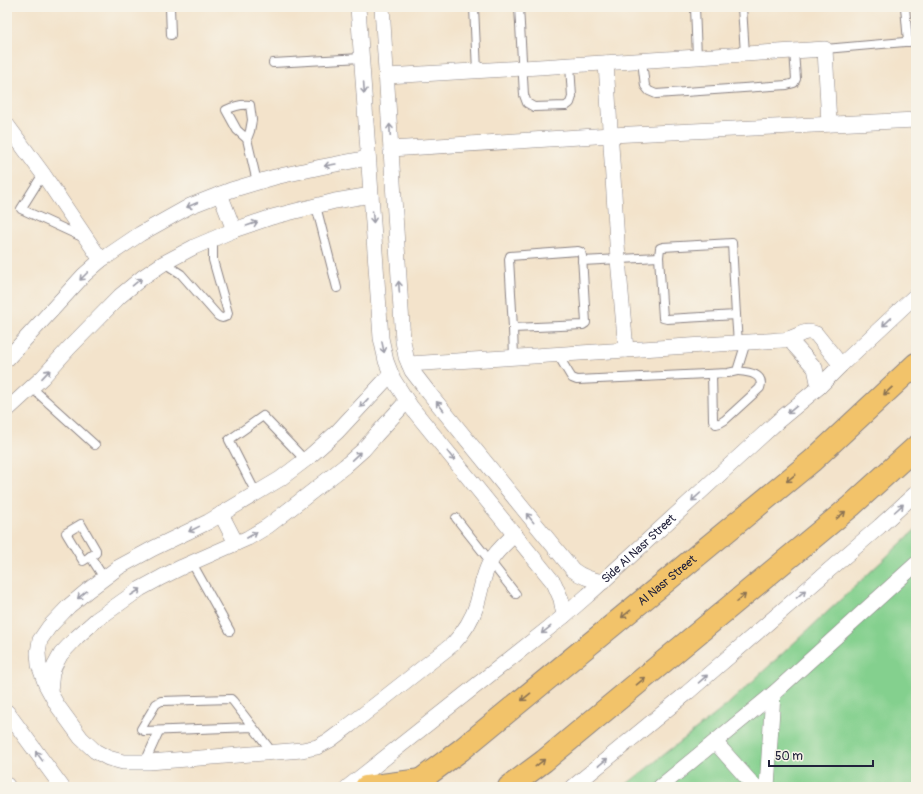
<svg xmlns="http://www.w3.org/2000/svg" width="923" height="794" font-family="Pangolin,sans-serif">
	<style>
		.green { fill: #84d08e; stroke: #537964 }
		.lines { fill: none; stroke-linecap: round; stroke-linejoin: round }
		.lane-casing { stroke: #8a8283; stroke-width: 10 }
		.street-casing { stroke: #8a8283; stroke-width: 16 }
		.primary-casing { stroke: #8a8283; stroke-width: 24 }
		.lane { stroke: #fff; stroke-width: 8 }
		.street { stroke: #fff; stroke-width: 15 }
		.primary { stroke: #f2c36a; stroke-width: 22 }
		.oneway { stroke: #9c9ca7 }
		.oneway2 { stroke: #8a7252 }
		.labels { text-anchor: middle; stroke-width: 4; stroke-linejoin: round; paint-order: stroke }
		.street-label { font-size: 12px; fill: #22223b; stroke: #f7f3e8 }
	</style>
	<rect width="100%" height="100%" fill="#f7f3e8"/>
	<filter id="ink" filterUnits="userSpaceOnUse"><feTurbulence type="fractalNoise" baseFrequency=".025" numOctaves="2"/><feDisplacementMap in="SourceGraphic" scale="8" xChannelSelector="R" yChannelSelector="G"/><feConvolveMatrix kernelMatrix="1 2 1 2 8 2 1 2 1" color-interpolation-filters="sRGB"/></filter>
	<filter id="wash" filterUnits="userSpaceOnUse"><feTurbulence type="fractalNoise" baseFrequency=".012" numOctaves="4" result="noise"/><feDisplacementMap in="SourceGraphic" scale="16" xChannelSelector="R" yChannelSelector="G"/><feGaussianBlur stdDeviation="0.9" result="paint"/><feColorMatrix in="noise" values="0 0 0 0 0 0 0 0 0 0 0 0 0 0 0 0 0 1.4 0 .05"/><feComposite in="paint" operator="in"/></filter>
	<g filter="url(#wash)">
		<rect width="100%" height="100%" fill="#f3e3cb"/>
		<!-- green -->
		<polygon class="green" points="916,529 916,787 623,787 726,706 865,577"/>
	</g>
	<g filter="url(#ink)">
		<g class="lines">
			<!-- lane casing -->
			<g class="lane-casing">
				<g id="lane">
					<polyline points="170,7 171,35"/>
					<polyline points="474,7 477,71"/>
					<polyline points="519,7 524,95 527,103 534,107 566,106 570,103 572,97 570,65"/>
					<polyline points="695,7 697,57"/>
					<polyline points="742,7 745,54"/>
					<polyline points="905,7 908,42"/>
					<polyline points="825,49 916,41"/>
					<polyline points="642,61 645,86 649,91 656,94 787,85 794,83 796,79 794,51"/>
					<polyline points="273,63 361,58"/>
					<path d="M247,139L237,130L226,110C234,106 241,104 250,105L252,120L250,131L247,139L257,182"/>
					<polyline points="43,174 21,209 82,237"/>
					<polyline points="316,206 337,288"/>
					<polygon points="732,243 736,315 667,319 663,318 659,257 660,248 663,247"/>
					<polygon points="578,251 581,252 582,256 586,323 583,325 513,328 509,259 510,256"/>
					<polyline points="582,261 659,257"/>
					<path d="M164,263L181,274L218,316C222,319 223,318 227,316L228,313L213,260V245L216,238"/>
					<polyline points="736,315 738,343"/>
					<polyline points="513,328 514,358"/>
					<polyline points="558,355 570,375 572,378 577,380 728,373 737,371 746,342"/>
					<path d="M712,374L713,420L716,424L720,423L725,420L760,388C765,373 747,372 737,371"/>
					<polyline points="32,388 95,445"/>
					<polyline points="256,493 229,440 263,416 305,460"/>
					<polyline points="456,518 516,594"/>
					<polygon points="81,524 96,550 96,553 83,561 66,533"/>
					<polyline points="90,556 104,578"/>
					<polyline points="192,563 230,631"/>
					<polyline points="253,727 144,731 141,729 156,704 161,701 231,699 233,701 272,752"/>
					<polyline points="145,762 159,731"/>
				</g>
			</g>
			<!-- street casing -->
			<g class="street-casing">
				<g id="street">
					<polyline points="358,7 381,338 386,361 393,379 411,407 554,583 561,599 564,616"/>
					<path d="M382,7L403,341L406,357L412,371L429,393L573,570C582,577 591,580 603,582"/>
					<polyline points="606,63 618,259 626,350"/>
					<polyline points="387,76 523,68 825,49 829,124"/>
					<polyline points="7,125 43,174 101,260"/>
					<polyline points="391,149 611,135 916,120"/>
					<polyline points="220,194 234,230"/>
					<polyline points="791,339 794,345 815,368 819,387"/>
					<polyline points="7,359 84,275 101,260 109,255 140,234 190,206 231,190 275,177 321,167 368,158"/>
					<path d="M409,364L765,341C772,340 784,341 791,338C801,335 804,329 816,334L841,365"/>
					<path d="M391,374L337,432L309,457L280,479L208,522L154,548L119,567L87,591L69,606L49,627L40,640L38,653L39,665L46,685L57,705L81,738L95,751L108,758L123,762H149L302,750L317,747L330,740L350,725L453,644C464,632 472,620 477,604C481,590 483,575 490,562C496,551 506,543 515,534"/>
					<polyline points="7,410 43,377 69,348 120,296 143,277 164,263 194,247 234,230 272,217 335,201 371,195"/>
					<polyline points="221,514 236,543"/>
					<polyline points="50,691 52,672 55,665 61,654 77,637 96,620 140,589 162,577 182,567 248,538 268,526 345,466 363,450 376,435 407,401"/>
					<polyline points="7,712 62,787"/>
					<polyline points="715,742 755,787"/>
					<polyline points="7,785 8,787"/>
					<path id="s1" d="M348,787L564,616L588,595L778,421L819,387L841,365L916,295"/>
					<polyline points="573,787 687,693 880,526 916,493"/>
					<polyline points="660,787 773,694 916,564"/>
					<polyline points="767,787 773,694"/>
				</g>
			</g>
			<!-- primary casing -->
			<g class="primary-casing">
				<g id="primary">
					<polyline points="366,787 421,780"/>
					<path id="s2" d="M411,787L461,750L812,461L916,364"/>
					<polyline points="509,787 544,761 851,506 916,447"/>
				</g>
			</g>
			<!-- lane -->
			<use href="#lane" class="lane"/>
			<!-- street -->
			<use href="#street" class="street"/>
			<!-- primary -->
			<use href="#primary" class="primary"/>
		</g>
		<!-- one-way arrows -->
		<defs><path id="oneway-shaft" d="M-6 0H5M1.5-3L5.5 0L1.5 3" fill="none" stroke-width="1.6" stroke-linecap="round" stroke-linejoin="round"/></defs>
		<g class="oneway">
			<use href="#oneway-shaft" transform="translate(364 88) rotate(86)"/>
			<use href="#oneway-shaft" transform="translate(390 130) rotate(-93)"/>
			<use href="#oneway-shaft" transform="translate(330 165) rotate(170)"/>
			<use href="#oneway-shaft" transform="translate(192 205) rotate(156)"/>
			<use href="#oneway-shaft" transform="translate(373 217) rotate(86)"/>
			<use href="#oneway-shaft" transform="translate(252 224) rotate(-19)"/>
			<use href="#oneway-shaft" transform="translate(84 276) rotate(135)"/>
			<use href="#oneway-shaft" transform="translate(137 282) rotate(-40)"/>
			<use href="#oneway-shaft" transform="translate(399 287) rotate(-94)"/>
			<use href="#oneway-shaft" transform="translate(887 322) rotate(137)"/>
			<use href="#oneway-shaft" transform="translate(383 347) rotate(78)"/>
			<use href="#oneway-shaft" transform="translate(46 374) rotate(-47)"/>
			<use href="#oneway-shaft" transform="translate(364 403) rotate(133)"/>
			<use href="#oneway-shaft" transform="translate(440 406) rotate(-129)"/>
			<use href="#oneway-shaft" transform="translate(792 410) rotate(140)"/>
			<use href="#oneway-shaft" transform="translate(356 456) rotate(-43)"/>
			<use href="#oneway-shaft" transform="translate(451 456) rotate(51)"/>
			<use href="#oneway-shaft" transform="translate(696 497) rotate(138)"/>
			<use href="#oneway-shaft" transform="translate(899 508) rotate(-42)"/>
			<use href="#oneway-shaft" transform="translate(530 518) rotate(-129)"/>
			<use href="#oneway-shaft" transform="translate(194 529) rotate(154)"/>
			<use href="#oneway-shaft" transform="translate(252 535) rotate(-30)"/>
			<use href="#oneway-shaft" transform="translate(136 592) rotate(-33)"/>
			<use href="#oneway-shaft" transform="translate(801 594) rotate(-41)"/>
			<use href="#oneway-shaft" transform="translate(82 595) rotate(140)"/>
			<use href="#oneway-shaft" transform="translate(546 630) rotate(142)"/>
			<use href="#oneway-shaft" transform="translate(703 679) rotate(-41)"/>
			<use href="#oneway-shaft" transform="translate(39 756) rotate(-126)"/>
			<use href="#oneway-shaft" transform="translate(603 762) rotate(-40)"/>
		</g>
		<g class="oneway2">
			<use href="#oneway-shaft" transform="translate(888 391) rotate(137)"/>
			<use href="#oneway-shaft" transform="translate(791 478) rotate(141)"/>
			<use href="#oneway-shaft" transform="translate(841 515) rotate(-40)"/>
			<use href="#oneway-shaft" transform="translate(741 598) rotate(-40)"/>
			<use href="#oneway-shaft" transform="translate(626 614) rotate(141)"/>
			<use href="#oneway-shaft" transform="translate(641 681) rotate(-40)"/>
			<use href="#oneway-shaft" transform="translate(526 697) rotate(141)"/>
			<use href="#oneway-shaft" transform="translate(540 763) rotate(-38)"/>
		</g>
	</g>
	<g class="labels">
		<!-- street labels -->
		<g class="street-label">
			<text dy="4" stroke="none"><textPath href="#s1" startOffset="376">Side Al Nasr Street</textPath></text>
			<text dy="4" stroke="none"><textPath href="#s2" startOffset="329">Al Nasr Street</textPath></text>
		</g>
	</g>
	<!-- margin -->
	<rect width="923" height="794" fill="none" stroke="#f7f3e8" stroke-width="24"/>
	<!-- scale -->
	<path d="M769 760v6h104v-6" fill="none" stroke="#22223b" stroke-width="2"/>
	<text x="775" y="760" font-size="12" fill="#22223b" stroke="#f7f3e8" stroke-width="3" paint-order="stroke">50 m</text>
</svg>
